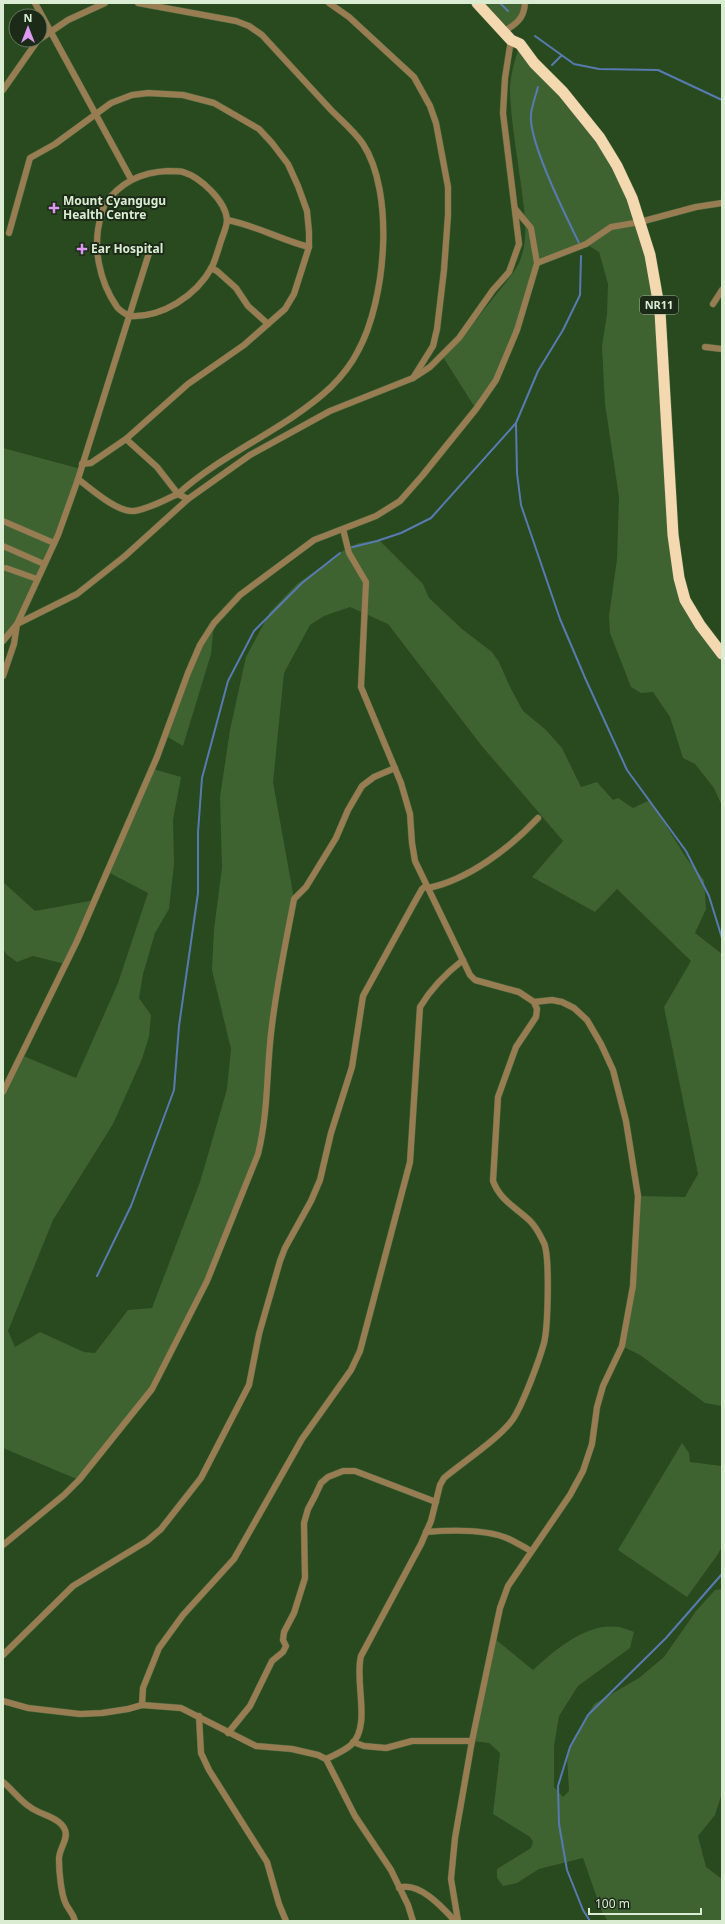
<svg xmlns="http://www.w3.org/2000/svg" width="725" height="1924" font-family="'Noto Sans',sans-serif">
	<style>
		.green { fill: #3e6331 }
		.lines { fill: none; stroke-linecap: round; stroke-linejoin: round }
		.stream { stroke: #577bb1; stroke-width: 2 }
		.street-casing { stroke: #49673f; stroke-width: 7 }
		.highway-casing { stroke: #49673f; stroke-width: 12 }
		.street { stroke: #997d52; stroke-width: 6 }
		.highway { stroke: #f4d9b0; stroke-width: 11 }
		.poi-dot { fill: #dd98f3; stroke: #1c2b18; stroke-width: 1.5 }
		.labels { text-anchor: middle; stroke-width: 4; stroke-linejoin: round; paint-order: stroke }
		.shield { fill: #1c2b18; stroke: #a1b39b; stroke-width: 1 }
		.shield-label { font-size: 11px; font-weight: bold; fill: #daedd3 }
		.poi-label { font-size: 12px; font-weight: bold; fill: #daedd3; stroke: #1c2b18; text-anchor: start }
	</style>
	<rect width="100%" height="100%" fill="#29491e"/>
	<!-- green -->
	<g class="green">
		<polygon points="477,3 525,3 523,16 503,32"/>
		<path d="M520,44L617,166L650,255L679,578L722,654V806L714,788L695,764L683,758L670,717L653,692L641,693L631,687L610,633L609,616L617,559L619,497L605,404L602,346L607,314L608,284L599,252L586,244L537,263L501,372L476,409L443,357C463,337 480,315 498,292C505,283 514,273 519,263C530,239 524,210 521,185C517,154 511,122 510,91C510,75 515,60 520,44Z"/>
		<polygon points="3,448 81,469 58,535 17,624 3,643"/>
		<polygon points="379,540 423,584 429,598 462,629 492,652 499,662 510,687 523,711 545,729 562,748 581,787 597,782 613,800 618,798 633,808 650,800 687,859 704,880 706,909 695,933 722,954 722,1406 705,1403 640,1355 622,1346 627,1324 638,1196 685,1197 698,1174 664,1007 691,961 617,889 595,912 532,877 563,841 481,745 388,624 350,607 324,616 310,625 284,673 273,782 294,899 272,1025 262,1137 207,1281 152,1389 79,1480 3,1448 3,1092 21,1055 76,1078 118,983 148,893 108,872 153,769 181,777 173,820 174,864 169,909 155,933 143,974 139,998 151,1015 149,1037 142,1059 113,1124 53,1220 8,1331 15,1347 40,1332 84,1352 95,1353 128,1310 152,1308 200,1182 227,1089 231,1049 212,970 214,929 222,868 220,797 230,730 246,657 270,612 297,584 347,548 359,543"/>
		<polygon points="214,623 211,654 183,746 166,736 188,673"/>
		<polygon points="3,882 35,911 95,900 65,964 33,956 17,962 6,954 3,948"/>
		<polygon points="682,1443 689,1453 690,1462 722,1466 722,1546 718,1554 687,1597 618,1550"/>
		<path d="M722,1589V1793L715,1815L698,1836L706,1867L722,1879V1921H608L602,1912L583,1858L539,1869L517,1883L503,1886L497,1878V1869L531,1848L533,1842L530,1837L493,1814L500,1753L489,1743L472,1741L494,1638L533,1670C555,1650 586,1622 619,1627C624,1628 629,1630 634,1632L630,1648L578,1686L559,1716L554,1746V1787L563,1797L569,1791L567,1756L573,1739L594,1704L639,1678L664,1657L696,1611L715,1590Z"/>
	</g>
	<g class="lines">
		<!-- stream -->
		<g class="stream">
			<polyline points="500,3 508,11"/>
			<polyline points="535,36 574,64 599,69 658,70 722,100"/>
			<polyline points="552,65 561,56"/>
			<path d="M538,87C536,95 532,105 531,114C528,141 566,216 579,243"/>
			<polyline points="581,256 580,295 563,330 538,371 516,423 517,473 521,505 560,619 586,680 627,770 686,851 709,896 722,938"/>
			<polyline points="349,548 377,541 401,533 431,518 516,423"/>
			<polyline points="97,1276 131,1206 174,1090 179,1026 198,893 198,832 202,778 228,681 254,631 302,583 340,553"/>
			<polyline points="590,1921 583,1910 567,1870 559,1824 558,1786 570,1747 588,1715 666,1638 722,1574"/>
		</g>
		<!-- street casing -->
		<g class="street-casing">
			<g id="street">
				<polyline points="35,3 131,179"/>
				<polyline points="329,3 349,17 414,77 430,106 436,123 448,187 448,215 444,270 437,329 433,346 413,378"/>
				<path d="M503,32C516,24 524,19 525,3"/>
				<polyline points="40,39 68,20 105,3"/>
				<polyline points="3,90 38,40"/>
				<path d="M168,171C173,171 179,171 183,172C200,177 226,201 227,220C227,226 223,235 221,241C218,250 216,258 212,267C196,296 162,318 129,316C126,314 120,311 117,307C99,281 92,246 101,216C103,212 103,207 105,204C121,181 142,172 168,171Z"/>
				<path d="M227,220C255,225 281,240 309,247"/>
				<polyline points="9,233 30,158 55,144 111,103 132,95 148,93 183,95 214,103 259,129 272,143 288,164 298,186 307,211 309,232 309,247 294,294 285,309 244,345 188,384 126,439 91,463 82,464"/>
				<polyline points="537,263 586,244 611,227 640,222 696,207 722,203"/>
				<polyline points="211,268 217,271 236,288 248,306 268,324"/>
				<polyline points="713,304 722,290"/>
				<polyline points="705,347 722,349"/>
				<path d="M126,439L157,467L178,494C224,452 285,430 331,387C341,377 352,363 358,351C386,300 395,193 363,144C355,132 342,121 332,111C309,86 285,60 262,35L249,26L236,21L138,3"/>
				<path d="M78,479C91,489 118,513 134,511C149,509 164,500 178,494L188,499"/>
				<polyline points="3,521 54,543"/>
				<polyline points="3,546 44,564"/>
				<polyline points="6,568 37,579"/>
				<polyline points="3,641 17,624 77,594 125,556 188,499 250,455 330,411 413,378 430,367 459,338 493,290 509,272 519,244 503,113 505,78 511,40"/>
				<polyline points="3,676 14,644 17,624 58,535 78,479 149,253"/>
				<path d="M428,888C468,880 510,848 538,818"/>
				<polyline points="3,1092 77,941 157,757 188,673 200,645 214,623 240,595 314,540 376,516 400,501 422,476 476,409 496,380 517,330 537,263 531,228 516,210"/>
				<path d="M426,1532C450,1530 487,1529 509,1539C517,1543 524,1547 531,1551"/>
				<path d="M3,1545L64,1495L79,1480L152,1389L207,1281L258,1154C269,1109 266,1069 272,1025C277,983 286,941 294,899L306,887L336,838L348,810L362,786L374,777L395,768"/>
				<polyline points="3,1655 73,1586 147,1541 161,1529 201,1478 249,1385 259,1334 280,1261 285,1248 311,1201 320,1180 331,1133 352,1067 363,996 413,905 422,889 426,886"/>
				<polyline points="3,1701 28,1708 80,1714 102,1713 128,1709 142,1705 181,1708 256,1746 292,1749 318,1755 326,1759 355,1816 391,1870 408,1905 413,1921"/>
				<path d="M142,1705L143,1688L159,1648L183,1615L234,1559L302,1439L351,1370L360,1351L410,1162L420,1007C432,987 445,974 463,960"/>
				<polyline points="199,1716 201,1753 209,1770 267,1862 279,1904 286,1921"/>
				<polyline points="228,1733 250,1706 272,1661 283,1652 286,1646 283,1640 284,1632 294,1613 305,1578 304,1523 308,1509 315,1496 321,1483 328,1477 343,1471 355,1471 436,1502"/>
				<polyline points="353,1742 364,1746 386,1748 412,1741 472,1741"/>
				<path d="M326,1759C335,1755 344,1751 351,1745C372,1726 354,1681 361,1656L421,1544L431,1521L440,1485L444,1478C463,1462 500,1438 513,1419C523,1404 539,1361 544,1343C548,1327 550,1257 544,1243C540,1235 536,1226 529,1220C515,1207 500,1200 493,1181L498,1097L516,1047L536,1017L537,1009L534,1002L519,992L475,980L470,975L415,861L412,843L410,814L401,783L361,687L366,582L349,553L343,529"/>
				<path d="M3,1782C13,1790 19,1800 30,1807C40,1815 60,1817 65,1830C69,1839 58,1850 59,1860C59,1871 61,1892 65,1902C68,1910 73,1912 75,1921"/>
				<path d="M399,1888C419,1881 443,1908 455,1921"/>
				<polyline points="458,1921 451,1879 455,1838 472,1741 500,1608 508,1586 570,1495 583,1471 592,1444 597,1407 603,1386 622,1346 633,1286 638,1196 626,1121 613,1070 601,1044 587,1020 574,1008 562,1002 552,1000 534,1002"/>
			</g>
		</g>
		<!-- highway casing -->
		<g class="highway-casing">
			<polyline id="highway" points="477,3 511,40 520,44 534,63 563,92 600,138 617,166 632,198 650,255 660,312 673,535 679,578 685,600 700,625 722,654"/>
		</g>
		<!-- street -->
		<use href="#street" class="street"/>
		<!-- highway -->
		<use href="#highway" class="highway"/>
	</g>
	<!-- markers -->
	<g class="poi-dot">
		<path d="M52 202h4v4h4v4h-4v4h-4v-4h-4v-4h4z"/>
		<path d="M80 243h4v4h4v4h-4v4h-4v-4h-4v-4h4z"/>
	</g>
	<g class="labels">
		<!-- shield labels -->
		<rect class="shield" x="640" y="296" width="38" height="18" rx="3"/>
		<g class="shield-label">
			<text x="659" y="309">NR11</text>
		</g>
		<!-- poi labels -->
		<g class="poi-label">
			<text x="63" y="205">Mount Cyangugu<tspan x="63" dy="14">Health Centre</tspan></text>
			<text x="91" y="253">Ear Hospital</text>
		</g>
	</g>
	<!-- border -->
	<rect width="725" height="1924" fill="none" stroke="#daedd3" stroke-width="8"/>
	<!-- north arrow -->
	<g transform="translate(28 28)"><circle r="19" fill="#1c2b18" stroke="#687963"/>
	<path d="M0-3L7 15L0 10L-7 15Z" fill="#dd98f3"/>
	<text y="-6" font-size="11" font-weight="bold" text-anchor="middle" fill="#daedd3">N</text>
	</g>
	<!-- scale -->
	<path d="M589 1908v6h112v-6" fill="none" stroke="#daedd3" stroke-width="2"/>
	<text x="595" y="1908" font-size="12" fill="#daedd3" stroke="#1c2b18" stroke-width="3" paint-order="stroke">100 m</text>
</svg>
